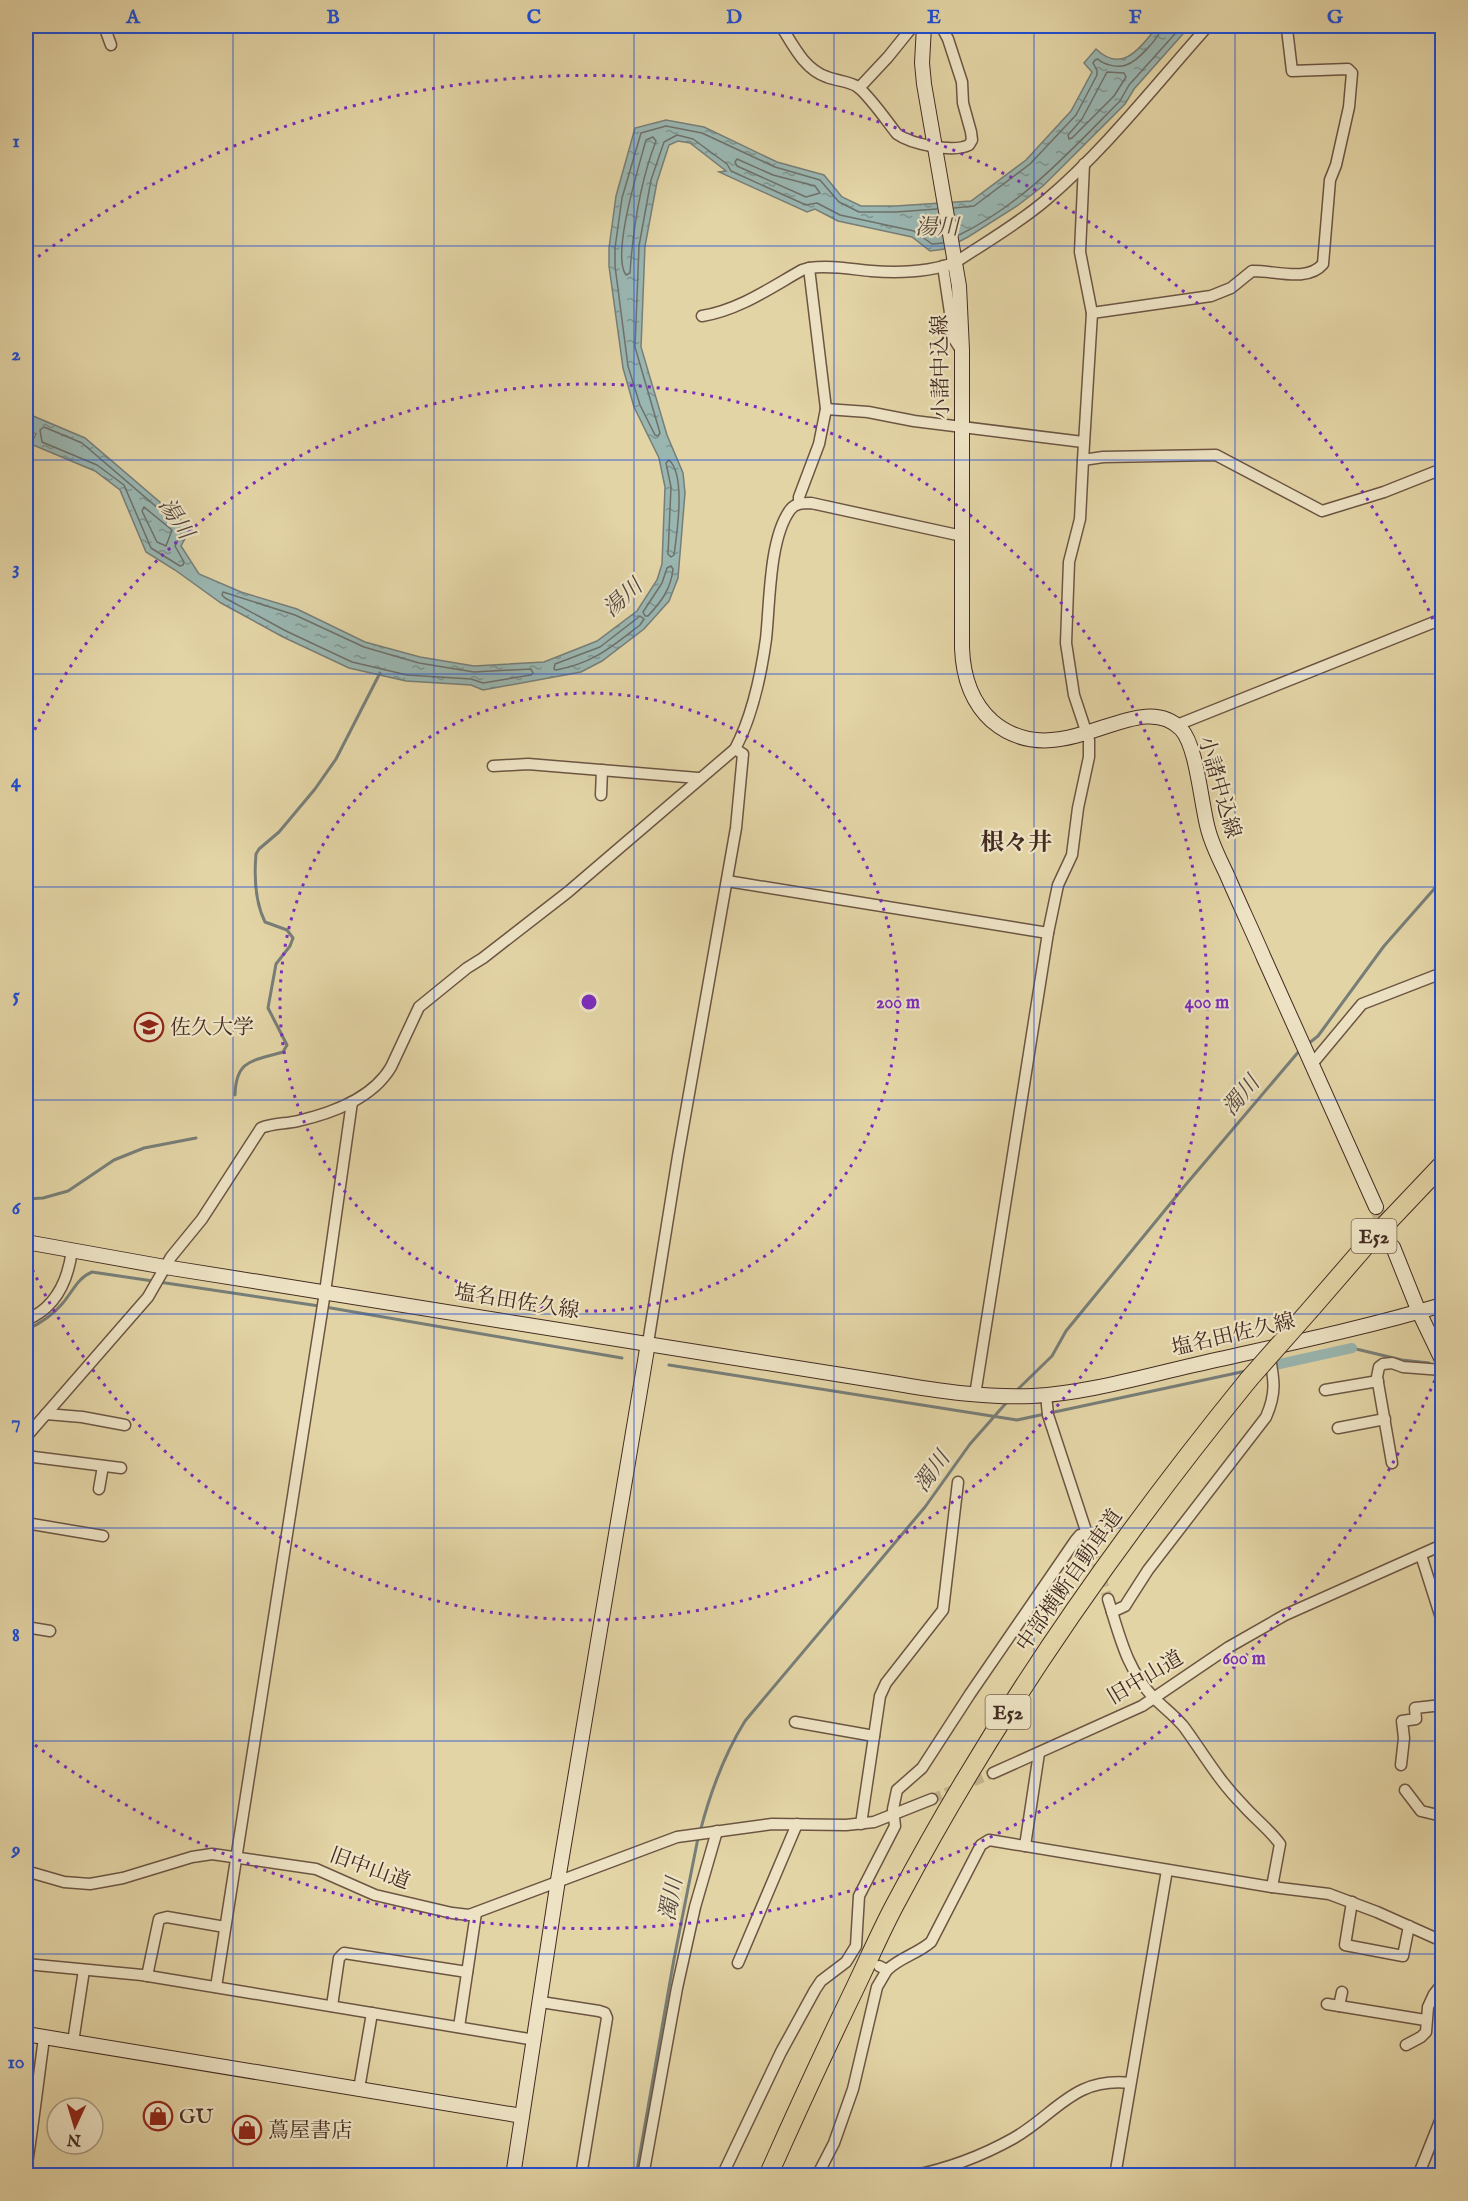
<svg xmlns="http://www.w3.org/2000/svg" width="1468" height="2201" font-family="'IM FELL English','Noto Serif JP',serif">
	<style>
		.water { fill: url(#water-ripples); stroke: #777e78; stroke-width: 1.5 }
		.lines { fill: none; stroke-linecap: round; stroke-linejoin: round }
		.shore { stroke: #6e706a; stroke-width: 1.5 }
		.stream { stroke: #777e78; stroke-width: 3 }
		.canal { stroke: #99b6b1; stroke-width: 10 }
		.street-tunnel { stroke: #c3b28b; stroke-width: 10; stroke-dasharray: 10 5; stroke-linecap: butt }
		.secondary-tunnel { stroke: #c3b28b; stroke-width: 14; stroke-dasharray: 14 7; stroke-linecap: butt }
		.street-casing { stroke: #6c5543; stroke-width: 13 }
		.secondary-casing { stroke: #442b22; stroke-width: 16 }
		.highway-casing { stroke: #442b22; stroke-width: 20 }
		.street { stroke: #ede3c4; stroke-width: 10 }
		.secondary { stroke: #ede3c4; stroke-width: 14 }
		.highway { stroke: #e3d4a5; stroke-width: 18 }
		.highway-bridge-casing { stroke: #442b22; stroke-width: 20; stroke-linecap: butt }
		.highway-bridge { stroke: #e3d4a5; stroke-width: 18 }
		.grid { fill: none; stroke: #1d4ed8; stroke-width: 1.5; stroke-opacity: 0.55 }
		.ring { fill: none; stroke: #7b2cbf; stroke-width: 3; stroke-dasharray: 3 6 }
		.labels { text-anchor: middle; stroke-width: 4.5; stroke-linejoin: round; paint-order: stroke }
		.shield { fill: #ede3c4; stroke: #776253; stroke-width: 1.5 }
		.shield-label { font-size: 20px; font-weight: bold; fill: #442b22 }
		.street-label { font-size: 21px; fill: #442b22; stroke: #ede3c4 }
		.poi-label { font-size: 21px; fill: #442b22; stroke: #ede3c4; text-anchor: start }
		.water-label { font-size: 22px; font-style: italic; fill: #55473f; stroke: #ede3c4 }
		.quarter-label { font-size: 24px; font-weight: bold; fill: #442b22; stroke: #ede3c4 }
		.centre { fill: #7b2cbf; stroke: #ede3c4; stroke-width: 3 }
		.ring-label { font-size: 18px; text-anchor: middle; font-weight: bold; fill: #7b2cbf; stroke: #ede3c4; stroke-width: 4.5; stroke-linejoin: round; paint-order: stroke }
		.neatline { fill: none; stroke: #1d4ed8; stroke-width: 2 }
		.grid-label { font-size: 20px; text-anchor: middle; font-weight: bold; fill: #1d4ed8 }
	</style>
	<defs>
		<pattern id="water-ripples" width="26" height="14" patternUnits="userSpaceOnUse" patternTransform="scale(1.5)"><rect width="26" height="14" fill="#99b6b1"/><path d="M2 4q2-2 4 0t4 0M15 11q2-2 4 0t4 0" fill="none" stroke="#7e9490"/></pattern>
	</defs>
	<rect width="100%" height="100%" fill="#e3d4a5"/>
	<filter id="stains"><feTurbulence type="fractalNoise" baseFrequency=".00333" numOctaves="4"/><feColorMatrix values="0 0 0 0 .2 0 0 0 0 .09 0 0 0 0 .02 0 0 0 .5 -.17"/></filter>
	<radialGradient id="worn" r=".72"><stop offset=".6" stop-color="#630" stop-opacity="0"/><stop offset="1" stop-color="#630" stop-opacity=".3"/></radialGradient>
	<!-- water -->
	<path class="water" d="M1158,26H1190L1134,89L1125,104L1043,186L1017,206L968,237L945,249L930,251L912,237L838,221L815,209L807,212L719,172L726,171L690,143L678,141L669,145L657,182L645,246L641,347L667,435L683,473L685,493L678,578L669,601L644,629L602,661L581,672L483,690L471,685L406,681L349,668L283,637L221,603L175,570L146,552L120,490L95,471L26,442V436L34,438L36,434L26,430V413L85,438L196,533L187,535L181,546L199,574L241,592L297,609L365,642L420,657L474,666L544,662L597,641L637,611L657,580L662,564L665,487L659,458L634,407L623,368L609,266V248L616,196L635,128L666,120L704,127L777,162L824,175L842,197L861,206H896L971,201L1026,160L1071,111L1092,72L1084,63L1096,49C1123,75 1141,46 1158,26Z"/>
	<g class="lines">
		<!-- shore -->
		<g class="shore">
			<polygon points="1107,72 1124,73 1126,77 1114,96 1072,138 1069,139 1068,135 1082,119"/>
			<path d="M653,137L656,141C640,182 633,229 630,273L626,275C611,255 639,166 646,140Z"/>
			<polygon points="737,159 773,175 815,186 820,193 806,197 737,166 735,162"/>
			<path d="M954,208L974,206L1030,164L1076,115L1097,75V70L1093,63L1095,60L1098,59C1104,65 1118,68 1126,65C1137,62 1161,36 1162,26"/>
			<polyline points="937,209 896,212 859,212 839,202 820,180 775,167 702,133 666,126 641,133 622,198 615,248 615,266 628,366 640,405 655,435 658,436 660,433 635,347 639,246 651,180 664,142 677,135 693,139 727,164 731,171 806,205 817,203 840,215 914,231 932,244 943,243"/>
			<path d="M959,235C1023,204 1070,151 1120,101L1129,85L1182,26"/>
			<polygon points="44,427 82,443 181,528 182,531 175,546 184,562 183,565 180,566 151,548 124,485 97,465 42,442 40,430"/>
			<path d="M669,460C686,475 677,533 674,555L671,557L668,554L671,487L666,463Z"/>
			<polygon points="144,507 172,530 166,546 157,542 142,511"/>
			<path d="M671,566L673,569C671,589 661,602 648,616H645L643,612L662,583L667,568Z"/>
			<polygon points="223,592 295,615 364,647 419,663 474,672 531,669 533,673 531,675 483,683 471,679 407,675 352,662 286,631 225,598 222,595"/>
			<path d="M640,616L644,619L640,625C611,647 594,663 556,670L554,669L555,664L600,647Z"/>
		</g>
		<!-- stream -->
		<g class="stream">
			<polyline points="1308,1044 1318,1036 1384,946 1442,880"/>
			<path d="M235,1095C236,1059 253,1061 283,1052L287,1045L268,1008L276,964L290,946L293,938L287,930L265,922C255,902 254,877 256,854L259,849L279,832L315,789L336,759L380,673"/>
			<polyline points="26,1199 43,1198 68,1191 114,1160 144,1148 196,1138"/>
			<polyline points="159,1282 319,1306"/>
			<polyline points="325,1307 622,1358"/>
			<path d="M26,1330C39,1324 52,1316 62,1304C72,1293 77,1278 92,1272L153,1281"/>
			<polyline points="1352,1348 1402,1360 1429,1363"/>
			<polyline points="669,1365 1017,1420 1246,1371"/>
			<polyline points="1015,1392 1052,1356 1066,1331 1188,1182 1300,1050"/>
			<path d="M700,1832C710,1793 724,1755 745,1721L925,1507L970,1444L1007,1402"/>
			<polyline points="636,2176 674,1959 698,1838"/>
		</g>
		<!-- canal -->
		<polyline class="canal" points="1275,1365 1352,1348"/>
		<!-- street-tunnel -->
		<g class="street-tunnel">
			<polyline points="1092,1549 1108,1599"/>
			<polyline points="932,1799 993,1773"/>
		</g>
		<!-- secondary-tunnel -->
		<polyline class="secondary-tunnel" points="1376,1207 1393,1247"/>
		<!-- street casing -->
		<g class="street-casing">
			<g id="street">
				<polyline points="104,26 111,45"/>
				<path d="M781,26C793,45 804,69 827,77C837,81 849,81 858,87C871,98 886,120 897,134C911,144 953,153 969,145L972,140L971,132L963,103L962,82L948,39L941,26"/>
				<polyline points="859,88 888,57 913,26"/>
				<polyline points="1084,164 1080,252 1092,313 1083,460 1103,457 1216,455 1322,511 1384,492 1437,471 1442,473"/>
				<polyline points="943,266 954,339 961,350"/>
				<path d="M809,268C830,265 850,269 871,271C898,273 931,272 956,262C986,242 1018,224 1046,200C1106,149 1156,84 1208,26"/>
				<path d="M1092,313L1211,296L1231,288L1252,271C1273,270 1307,283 1323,264L1330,180L1336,165L1349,107L1352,73L1348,69L1292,71L1287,29"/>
				<path d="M702,316C739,310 770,288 802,270L809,268L826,409L819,444L799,497V503"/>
				<polyline points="826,409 868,412 914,421 1083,442"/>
				<polyline points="1177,725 1442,619"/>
				<polyline points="493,766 528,764 698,778"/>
				<polyline points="601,795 602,770"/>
				<polyline points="727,881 1048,933"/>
				<polyline points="1312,1064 1362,1004 1442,973"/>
				<path d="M26,1320C56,1308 68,1281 72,1250"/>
				<polyline points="648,1343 678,1156 736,828 743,754 735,749"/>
				<path d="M1269,1353C1274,1379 1277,1392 1266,1417L1148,1570L1130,1598L1125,1606L1112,1612C1122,1645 1130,1673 1154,1698C1164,1708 1175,1716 1184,1727C1203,1753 1219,1781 1242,1804C1254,1818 1269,1829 1280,1844L1272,1887"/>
				<polyline points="1325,1390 1378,1381"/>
				<polyline points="975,1395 1048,933 1058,885 1072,855 1078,808 1089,757 1089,740 1074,695 1066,643 1069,562 1080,519 1083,460"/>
				<polyline points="1046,1395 1048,1415 1092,1549"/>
				<polyline points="46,1414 82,1417 125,1425"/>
				<polyline points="1338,1428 1385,1419"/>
				<path d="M26,1437L148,1297L171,1257L202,1219L261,1128C273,1123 286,1124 298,1121C332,1113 372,1099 391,1067L419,1007L467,968L483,958L568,892L735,749C752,717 761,675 766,639C770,602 769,539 790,510C795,503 803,503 811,503L962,536"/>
				<polyline points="26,1456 121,1468"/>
				<polyline points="1392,1463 1377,1377 1379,1367 1383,1364 1392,1363 1403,1367 1442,1370"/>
				<polyline points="99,1489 103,1466"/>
				<polyline points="26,1523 103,1536"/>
				<polyline points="1421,1555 1442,1621"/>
				<polyline points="1108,1599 1112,1612"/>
				<polyline points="26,1627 50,1631"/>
				<polyline points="795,1722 874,1736"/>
				<polyline points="1401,1765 1404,1738 1402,1721 1416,1719 1415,1708 1442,1705"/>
				<polyline points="993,1773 1142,1706 1229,1647 1285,1615 1442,1545"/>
				<polyline points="1405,1790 1421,1811 1442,1816"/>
				<polyline points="861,1824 880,1696 886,1683 943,1610 958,1482"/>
				<polyline points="1025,1846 1039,1753"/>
				<polyline points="26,1871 64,1882 90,1884 123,1878 192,1857 212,1854 316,1869 375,1895 452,1913 469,1915 677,1837 772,1824 846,1825 874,1822 932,1799"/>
				<polyline points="1352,1902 1345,1945 1403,1956 1409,1926"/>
				<polyline points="738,1963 797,1824"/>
				<polyline points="26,1964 142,1975 535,2040"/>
				<path d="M887,1970C901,1957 917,1954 931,1942L981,1845L989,1840L1272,1887L1329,1894L1377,1912L1442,1941"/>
				<polyline points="147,1976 159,1919 167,1917 225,1927"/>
				<polyline points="216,1987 325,1292 352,1102"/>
				<polyline points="541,2002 599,2011 605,2013 607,2018 581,2176"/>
				<polyline points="1327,2004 1425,2020"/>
				<polyline points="332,2006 339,1958 344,1953 467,1972"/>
				<polyline points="1339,2006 1342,1992"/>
				<polyline points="459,2027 476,1913"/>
				<polyline points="73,2042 84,1970"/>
				<polyline points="1406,2045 1421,2037 1426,2032 1428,2007 1434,1994 1442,1984"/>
				<polyline points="359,2089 372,2013"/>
				<path d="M26,2170C33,2126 38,2082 44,2038"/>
				<polyline points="643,2176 677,1988 695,1907 717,1831"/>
				<polyline points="722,2176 781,2052 815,1990 821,1981 846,1962 856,1946 859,1896 895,1826 893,1809 897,1790 922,1768 970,1694 1075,1541 1080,1535 1087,1533"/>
				<polyline points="817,2176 834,2143 853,2089 877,1987 887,1970 879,1966"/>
				<path d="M911,2176C947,2169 982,2156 1014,2138C1057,2113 1074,2077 1130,2083"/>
				<polyline points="1115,2176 1167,1870"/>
				<polyline points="1418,2176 1442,2116"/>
			</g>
		</g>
		<!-- secondary casing -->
		<g class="secondary-casing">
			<g id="secondary">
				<path d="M924,26L922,63L924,84L959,286L962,350V648C963,675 971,702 992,721C1060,779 1137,684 1181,729C1197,746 1201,804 1208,829C1212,845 1220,860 1227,875C1239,903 1252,930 1264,958C1302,1041 1339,1124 1376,1207"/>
				<path d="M26,1242L165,1267L892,1383C939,1391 985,1398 1033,1396C1087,1393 1141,1377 1194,1365C1277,1346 1361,1329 1442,1305"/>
				<polyline points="1393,1247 1419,1312 1442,1360"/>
				<polyline points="26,2034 522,2116"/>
				<polyline points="513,2176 558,1880 648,1343"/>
			</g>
		</g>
		<!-- highway casing -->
		<g class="highway-casing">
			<g id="highway">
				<polyline points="1310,1310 1368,1243 1442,1165"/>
				<path d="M768,2176C796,2113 825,2050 855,1988C869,1959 882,1928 898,1899C996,1714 1117,1541 1249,1379"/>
			</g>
		</g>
		<!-- street -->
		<use href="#street" class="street"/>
		<!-- secondary -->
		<use href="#secondary" class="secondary"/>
		<!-- highway -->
		<use href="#highway" class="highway"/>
		<!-- highway-bridge casing -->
		<g class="highway-bridge-casing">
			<polyline id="highway-bridge" points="1249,1379 1310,1310"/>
		</g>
		<!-- highway-bridge -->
		<use href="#highway-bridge" class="highway-bridge"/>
	</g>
	<!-- grid -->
	<path class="grid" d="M233,26V2176M434,26V2176M634,26V2176M834,26V2176M1034,26V2176M1235,26V2176M26,246H1442M26,460H1442M26,674H1442M26,887H1442M26,1100H1442M26,1314H1442M26,1528H1442M26,1741H1442M26,1954H1442"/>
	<!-- distance rings -->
	<g class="ring">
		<circle cx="589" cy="1002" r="309"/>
		<path d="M27 746A618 618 0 1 1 27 1258"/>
		<path d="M1442 1364A927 927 0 0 1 31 1742M31 262A927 927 0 0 1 1442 640"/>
	</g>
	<!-- icons -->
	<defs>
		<g id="university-ring" transform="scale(1.5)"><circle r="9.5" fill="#ede3c4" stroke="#8f2418" stroke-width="1.5"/><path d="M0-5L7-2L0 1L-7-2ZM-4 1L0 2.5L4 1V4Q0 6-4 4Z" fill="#8f2418"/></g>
		<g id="shop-ring" transform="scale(1.5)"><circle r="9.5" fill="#ede3c4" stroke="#8f2418" stroke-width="1.5"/><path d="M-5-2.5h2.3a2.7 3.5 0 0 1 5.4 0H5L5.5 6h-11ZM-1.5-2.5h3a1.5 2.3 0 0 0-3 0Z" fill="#8f2418"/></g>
	</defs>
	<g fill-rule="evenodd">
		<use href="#university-ring" x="149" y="1027"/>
		<use href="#shop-ring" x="158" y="2116"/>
		<use href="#shop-ring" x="247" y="2130"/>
	</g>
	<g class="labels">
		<!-- shield labels -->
		<g class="shield">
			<rect x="1351.5" y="1219" width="45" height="34" rx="4.5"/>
			<rect x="985.5" y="1695" width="45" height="34" rx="4.5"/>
		</g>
		<g class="shield-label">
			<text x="1374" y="1243">E52</text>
			<text x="1008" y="1719">E52</text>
		</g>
		<!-- street labels -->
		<g class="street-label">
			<text transform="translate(940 367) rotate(-91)" y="7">小諸中込線</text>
			<text transform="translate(1220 787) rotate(74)" y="7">小諸中込線</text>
			<text transform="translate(517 1301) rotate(9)" y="7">塩名田佐久線</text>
			<text transform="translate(1233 1334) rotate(-13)" y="7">塩名田佐久線</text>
			<text transform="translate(1069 1580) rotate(-55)" y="7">中部横断自動車道</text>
			<text transform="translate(1145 1677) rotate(-31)" y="7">旧中山道</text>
			<text transform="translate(370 1868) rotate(20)" y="7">旧中山道</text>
		</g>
		<!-- poi labels -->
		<g class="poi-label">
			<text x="170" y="1034">佐久大学</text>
			<text x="179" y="2123">GU</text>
			<text x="268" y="2137">蔦屋書店</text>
		</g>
		<!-- water labels -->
		<g class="water-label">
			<text x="937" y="234">湯川</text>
			<text transform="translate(177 518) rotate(57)" y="8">湯川</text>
			<text transform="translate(622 597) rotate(-42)" y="8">湯川</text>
			<text transform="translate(1240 1095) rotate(-50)" y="8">濁川</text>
			<text transform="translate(931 1471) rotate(-54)" y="8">濁川</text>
			<text transform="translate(670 1899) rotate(-80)" y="8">濁川</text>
		</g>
		<!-- quarter labels -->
		<g class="quarter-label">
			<text x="1016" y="850">根々井</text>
		</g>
	</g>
	<circle cx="589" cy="1002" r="9" class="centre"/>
	<g class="ring-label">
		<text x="898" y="1008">200 m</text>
		<text x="1207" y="1008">400 m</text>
		<text x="1244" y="1664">600 m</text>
	</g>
	<!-- margin -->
	<rect width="1468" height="2201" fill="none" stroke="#e3d4a5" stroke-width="66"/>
	<!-- north arrow -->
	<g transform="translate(75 2126) rotate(184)"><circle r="28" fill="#ede3c4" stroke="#a99983" stroke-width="1.5"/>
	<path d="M0-4.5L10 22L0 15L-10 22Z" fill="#8f2418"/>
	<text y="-9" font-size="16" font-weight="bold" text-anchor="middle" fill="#442b22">N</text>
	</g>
	<rect x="33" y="33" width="1402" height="2135" class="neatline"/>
	<g class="grid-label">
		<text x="133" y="23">A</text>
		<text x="333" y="23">B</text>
		<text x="534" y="23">C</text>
		<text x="734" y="23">D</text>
		<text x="934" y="23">E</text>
		<text x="1135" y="23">F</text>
		<text x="1335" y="23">G</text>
		<text x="16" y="147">1</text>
		<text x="16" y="360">2</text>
		<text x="16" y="574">3</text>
		<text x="16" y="787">4</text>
		<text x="16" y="1001">5</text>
		<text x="16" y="1214">6</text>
		<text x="16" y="1428">7</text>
		<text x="16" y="1641">8</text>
		<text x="16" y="1855">9</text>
		<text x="16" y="2068">10</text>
	</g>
	<rect width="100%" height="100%" filter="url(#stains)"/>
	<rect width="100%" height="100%" fill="url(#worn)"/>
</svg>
